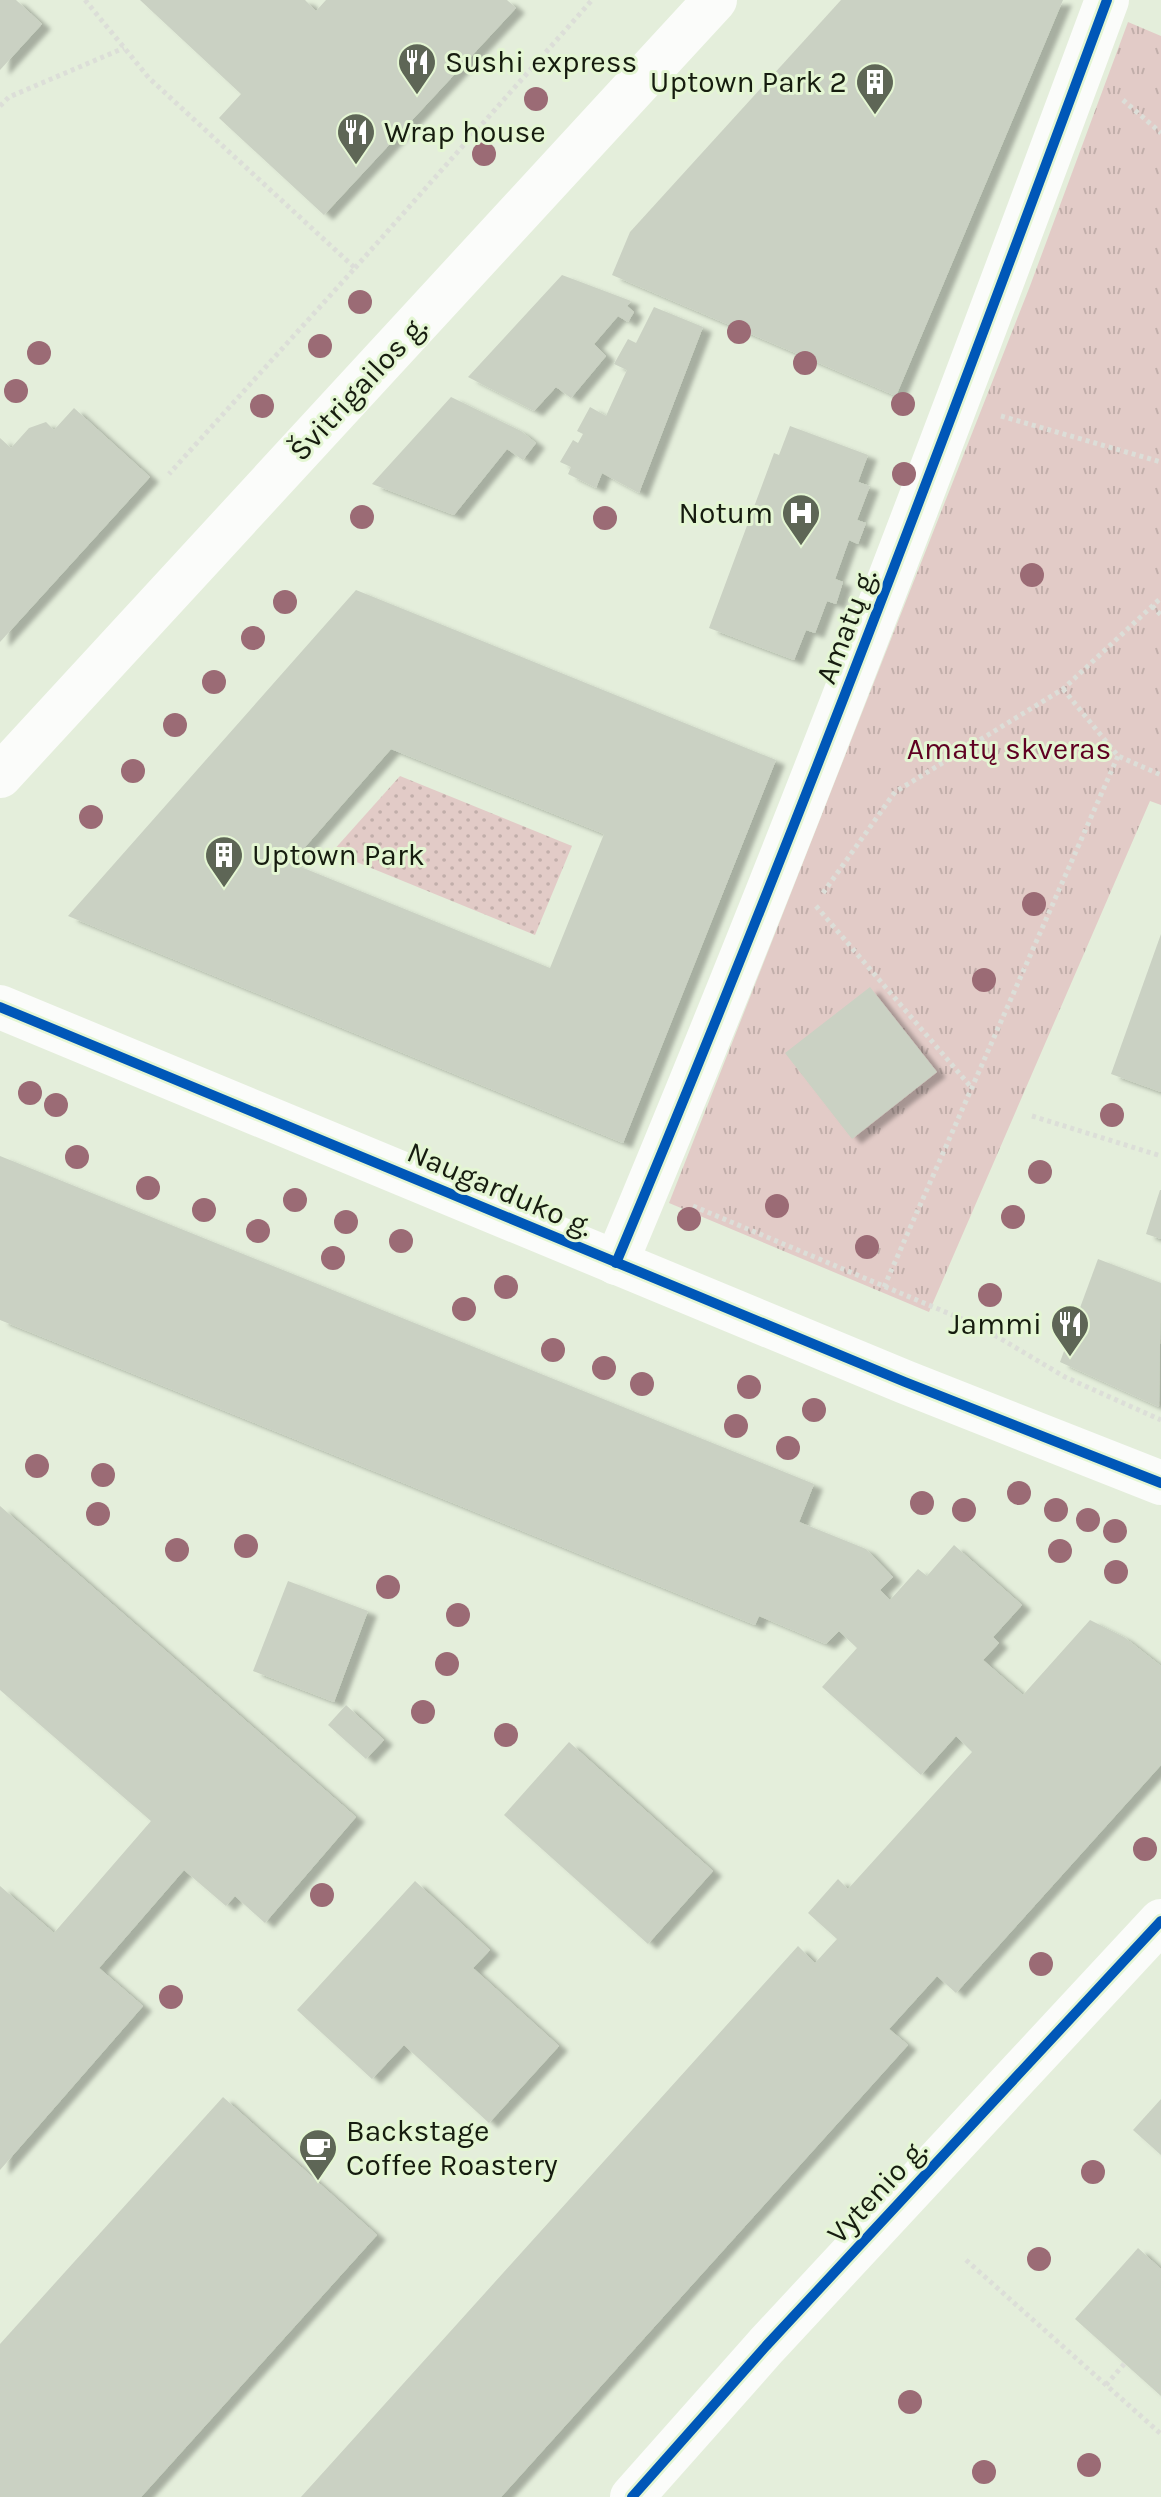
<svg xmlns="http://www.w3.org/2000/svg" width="1161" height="2497" font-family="Karla,sans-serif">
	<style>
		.grass { fill: url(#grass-dots) }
		.park { fill: url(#park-tufts) }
		.building { fill: #cad1c3; fill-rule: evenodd; filter: url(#shadow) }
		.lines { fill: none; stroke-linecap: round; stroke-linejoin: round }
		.path { stroke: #dcded8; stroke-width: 5; stroke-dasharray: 4 4; stroke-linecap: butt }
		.street { stroke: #fbfcfa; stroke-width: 44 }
		.secondary { stroke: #fbfcfa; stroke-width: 44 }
		.primary { stroke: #fbfcfa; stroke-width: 44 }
		.cycleway-casing { stroke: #e4f6d3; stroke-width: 15 }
		.cycleway { stroke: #0057b8; stroke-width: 10 }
		.tree { fill: #9b6b75 }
		.labels { text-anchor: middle; stroke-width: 6; stroke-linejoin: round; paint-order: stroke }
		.poi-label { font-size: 30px; fill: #161c0f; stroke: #e4f6d3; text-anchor: start }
		.street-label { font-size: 30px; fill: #161c0f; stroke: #e4f6d3 }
		.park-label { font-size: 30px; fill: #5f0022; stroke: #e4f6d3 }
	</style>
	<defs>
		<pattern id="grass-dots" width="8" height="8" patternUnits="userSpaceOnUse" patternTransform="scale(2)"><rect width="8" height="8" fill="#e2cbc7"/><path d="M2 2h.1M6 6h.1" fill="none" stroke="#c1aeaa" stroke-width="1.8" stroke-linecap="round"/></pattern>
		<pattern id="park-tufts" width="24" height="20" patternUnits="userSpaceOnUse" patternTransform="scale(2)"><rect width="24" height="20" fill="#e2cbc7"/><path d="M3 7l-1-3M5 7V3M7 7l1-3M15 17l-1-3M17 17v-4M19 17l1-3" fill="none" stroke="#c1aeaa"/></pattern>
		<filter id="shadow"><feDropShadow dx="9" dy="5" stdDeviation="2" flood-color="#0004"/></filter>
	</defs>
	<rect width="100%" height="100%" fill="#e4eedb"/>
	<!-- grass -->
	<polygon class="grass" points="400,776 572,846 535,935 332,852"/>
	<!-- park -->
	<polygon class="park" points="1128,22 1161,36 1161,805 1150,801 929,1312 669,1203 1030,286"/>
	<!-- building -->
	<g class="building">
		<polygon points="0,0 16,0 42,24 0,70"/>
		<polygon points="140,0 305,0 316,11 326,0 507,0 516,8 324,215 219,118 241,94"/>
		<polygon points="841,0 1063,0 896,396 612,275 630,232"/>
		<polygon points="562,275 631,301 627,306 634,312 628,322 618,316 594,344 606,356 571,398 556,387 534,411 468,377"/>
		<polygon points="654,307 703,327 639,493 602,473 596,488 568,474 571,467 560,462 573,440 578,443 583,434 577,431 590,407 606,416 627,370 614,364 628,339 636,343"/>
		<polygon points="451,397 521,431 536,443 523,460 507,449 454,515 372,484"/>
		<polygon points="74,408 150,477 0,642 0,438 11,448 29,428 46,422 54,430"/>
		<polygon points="790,426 868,455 858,482 870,486 857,520 866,523 858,544 849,540 835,579 843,582 836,604 827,601 815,633 806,630 794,660 709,628 774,453 779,455"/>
		<path d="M356,590L776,760L623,1143L68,916ZM391,749L604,834L550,968L291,863Z"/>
		<polygon points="1161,934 1161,1092 1111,1074"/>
		<polygon points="870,987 937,1072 852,1139 785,1053"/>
		<polygon points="0,1156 814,1484 799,1522 866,1549 893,1577 880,1590 890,1600 918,1569 927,1576 954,1545 1022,1605 993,1637 999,1643 983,1660 1023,1695 1090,1620 1124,1637 1161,1666 1161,1765 956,1993 937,1976 889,2029 908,2045 501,2497 301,2497 798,1946 815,1963 837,1939 808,1913 838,1879 848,1889 972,1752 956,1736 921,1775 822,1687 857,1648 839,1631 826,1644 759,1616 755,1625 0,1320"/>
		<polygon points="1160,1190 1161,1190 1161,1239 1146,1234"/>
		<polygon points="1098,1259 1161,1283 1159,1407 1060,1362"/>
		<polygon points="0,1506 356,1817 265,1923 235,1896 226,1906 184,1870 99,1968 143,2006 0,2170 0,1886 54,1933 151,1821 0,1690"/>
		<polygon points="288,1581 368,1611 334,1702 253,1671"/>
		<polygon points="346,1705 384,1740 366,1759 328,1725"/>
		<polygon points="569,1742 713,1871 648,1944 504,1815"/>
		<polygon points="415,1881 490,1950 473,1968 559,2046 489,2123 404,2045 372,2079 297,2010"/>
		<polygon points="223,2097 377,2235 141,2497 0,2497 0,2344"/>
		<polygon points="1161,2099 1161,2155 1133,2130"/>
		<polygon points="1138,2248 1161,2269 1161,2396 1075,2319"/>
	</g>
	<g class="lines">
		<!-- path -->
		<g class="path">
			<polyline points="85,0 149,78 355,268 169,474"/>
			<polyline points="1123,100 1161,133"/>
			<polyline points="0,106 9,97 124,48"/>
			<polyline points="355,268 592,0"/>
			<polyline points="1001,416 1161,462"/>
			<polyline points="1152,606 1161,615"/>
			<polyline points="1063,689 1118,756 1161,775"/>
			<polyline points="823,893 895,792 1063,689 1161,598"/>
			<polyline points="816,906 971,1087"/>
			<polyline points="1032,1116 1161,1156"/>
			<polyline points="693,1206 981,1327 1065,1377 1161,1420"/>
			<polyline points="884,1287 1118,756"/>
			<polyline points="966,2260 1161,2434"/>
			<polyline points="1106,2385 1125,2363"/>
		</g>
		<!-- street -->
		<g class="street">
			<path d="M616,1263C791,846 950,424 1107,0"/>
			<polyline points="632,2497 766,2346 1161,1921"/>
		</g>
		<!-- secondary -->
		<polyline class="secondary" points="0,1007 905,1382 1161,1483"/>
		<!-- primary -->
		<polyline class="primary" points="0,776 715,0"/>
		<!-- cycleway casing -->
		<g class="cycleway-casing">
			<g id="cycleway">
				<polyline points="0,1007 905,1382 1161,1483"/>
				<path d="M616,1263C791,846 950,424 1107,0"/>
				<polyline points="632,2497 766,2346 1161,1921"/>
			</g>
		</g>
		<!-- cycleway -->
		<use href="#cycleway" class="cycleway"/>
	</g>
	<!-- trees -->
	<g class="tree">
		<circle cx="536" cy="99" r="12"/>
		<circle cx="484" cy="154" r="12"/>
		<circle cx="360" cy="302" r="12"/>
		<circle cx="739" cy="332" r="12"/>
		<circle cx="320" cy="346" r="12"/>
		<circle cx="39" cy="353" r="12"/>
		<circle cx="805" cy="363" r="12"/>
		<circle cx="16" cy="391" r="12"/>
		<circle cx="903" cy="404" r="12"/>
		<circle cx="262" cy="406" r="12"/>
		<circle cx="904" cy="474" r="12"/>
		<circle cx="362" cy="517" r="12"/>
		<circle cx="605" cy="518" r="12"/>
		<circle cx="1032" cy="575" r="12"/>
		<circle cx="285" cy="602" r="12"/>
		<circle cx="253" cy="638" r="12"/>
		<circle cx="214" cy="682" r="12"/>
		<circle cx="175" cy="725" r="12"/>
		<circle cx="133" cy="771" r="12"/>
		<circle cx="91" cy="817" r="12"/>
		<circle cx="1034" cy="904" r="12"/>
		<circle cx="984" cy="980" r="12"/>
		<circle cx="30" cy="1093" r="12"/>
		<circle cx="56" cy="1105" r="12"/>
		<circle cx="1112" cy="1115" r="12"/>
		<circle cx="77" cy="1157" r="12"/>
		<circle cx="1040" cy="1172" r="12"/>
		<circle cx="148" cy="1188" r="12"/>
		<circle cx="295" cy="1200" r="12"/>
		<circle cx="777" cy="1206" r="12"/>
		<circle cx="204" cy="1210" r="12"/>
		<circle cx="1013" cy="1217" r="12"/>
		<circle cx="689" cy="1219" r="12"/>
		<circle cx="346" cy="1222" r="12"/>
		<circle cx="258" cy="1231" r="12"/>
		<circle cx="401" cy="1241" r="12"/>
		<circle cx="867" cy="1247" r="12"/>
		<circle cx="333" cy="1258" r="12"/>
		<circle cx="506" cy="1287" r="12"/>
		<circle cx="990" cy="1295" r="12"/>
		<circle cx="464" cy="1309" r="12"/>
		<circle cx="553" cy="1350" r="12"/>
		<circle cx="604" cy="1368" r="12"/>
		<circle cx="642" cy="1384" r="12"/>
		<circle cx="749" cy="1387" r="12"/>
		<circle cx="814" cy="1410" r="12"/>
		<circle cx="736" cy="1426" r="12"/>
		<circle cx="788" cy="1448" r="12"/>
		<circle cx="37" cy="1466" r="12"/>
		<circle cx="103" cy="1475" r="12"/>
		<circle cx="1019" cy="1493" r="12"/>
		<circle cx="922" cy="1503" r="12"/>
		<circle cx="964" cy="1510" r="12"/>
		<circle cx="1056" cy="1510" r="12"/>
		<circle cx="98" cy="1514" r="12"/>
		<circle cx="1088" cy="1520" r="12"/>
		<circle cx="1115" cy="1531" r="12"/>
		<circle cx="246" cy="1546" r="12"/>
		<circle cx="177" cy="1550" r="12"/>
		<circle cx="1060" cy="1551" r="12"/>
		<circle cx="1116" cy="1572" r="12"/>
		<circle cx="388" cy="1587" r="12"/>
		<circle cx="458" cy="1615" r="12"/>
		<circle cx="447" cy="1664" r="12"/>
		<circle cx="423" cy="1712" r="12"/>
		<circle cx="506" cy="1735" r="12"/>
		<circle cx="1145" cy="1849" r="12"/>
		<circle cx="322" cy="1895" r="12"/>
		<circle cx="1041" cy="1964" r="12"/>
		<circle cx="171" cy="1997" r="12"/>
		<circle cx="1093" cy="2172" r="12"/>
		<circle cx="1039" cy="2259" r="12"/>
		<circle cx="910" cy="2402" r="12"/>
		<circle cx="1089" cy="2465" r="12"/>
		<circle cx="984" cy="2472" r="12"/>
	</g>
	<!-- icons -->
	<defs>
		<g id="restaurant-pin" transform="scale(2)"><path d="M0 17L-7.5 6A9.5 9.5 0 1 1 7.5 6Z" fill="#5e6656" stroke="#e4f6d3"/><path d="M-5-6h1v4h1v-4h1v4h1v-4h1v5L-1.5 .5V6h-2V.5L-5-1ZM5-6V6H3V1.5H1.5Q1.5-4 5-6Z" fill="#fff"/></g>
		<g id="building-pin" transform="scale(2)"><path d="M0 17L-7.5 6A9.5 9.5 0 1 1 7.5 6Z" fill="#5e6656" stroke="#e4f6d3"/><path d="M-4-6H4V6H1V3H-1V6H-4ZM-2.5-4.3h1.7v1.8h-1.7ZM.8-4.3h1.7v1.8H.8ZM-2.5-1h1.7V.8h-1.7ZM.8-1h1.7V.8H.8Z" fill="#fff"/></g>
		<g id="hospital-pin" transform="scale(2)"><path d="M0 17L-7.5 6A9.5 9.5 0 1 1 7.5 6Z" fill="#5e6656" stroke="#e4f6d3"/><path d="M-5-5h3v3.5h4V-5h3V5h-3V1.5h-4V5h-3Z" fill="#fff"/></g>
		<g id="cafe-pin" transform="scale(2)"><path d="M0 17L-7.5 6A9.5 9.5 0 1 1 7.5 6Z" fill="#5e6656" stroke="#e4f6d3"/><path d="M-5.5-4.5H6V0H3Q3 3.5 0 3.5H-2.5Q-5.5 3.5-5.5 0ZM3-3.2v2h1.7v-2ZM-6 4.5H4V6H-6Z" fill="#fff"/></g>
	</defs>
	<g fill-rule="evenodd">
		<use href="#restaurant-pin" x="417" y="62"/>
		<use href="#building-pin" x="875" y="82"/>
		<use href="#restaurant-pin" x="356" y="132"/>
		<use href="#hospital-pin" x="801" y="513"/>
		<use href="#building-pin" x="224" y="855"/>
		<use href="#restaurant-pin" x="1070" y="1324"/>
		<use href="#cafe-pin" x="318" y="2148"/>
	</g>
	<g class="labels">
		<!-- poi labels -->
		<g class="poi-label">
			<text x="445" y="72">Sushi express</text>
			<text x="847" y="92" text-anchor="end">Uptown Park 2</text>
			<text x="384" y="142">Wrap house</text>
			<text x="773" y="523" text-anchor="end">Notum</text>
			<text x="252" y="865">Uptown Park</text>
			<text x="1042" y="1334" text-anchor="end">Jammi</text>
			<text x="346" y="2141">Backstage<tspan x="346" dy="34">Coffee Roastery</tspan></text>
		</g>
		<!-- street labels -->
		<g class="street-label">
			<text transform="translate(358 388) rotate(-47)" y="10">Švitrigailos g.</text>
			<text transform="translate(846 626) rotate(-69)" y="10">Amatų g.</text>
			<text transform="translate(500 1189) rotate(23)" y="10">Naugarduko g.</text>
			<text transform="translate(877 2191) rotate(-47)" y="10">Vytenio g.</text>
		</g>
		<!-- park labels -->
		<g class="park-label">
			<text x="1009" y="759">Amatų skveras</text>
		</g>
	</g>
</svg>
